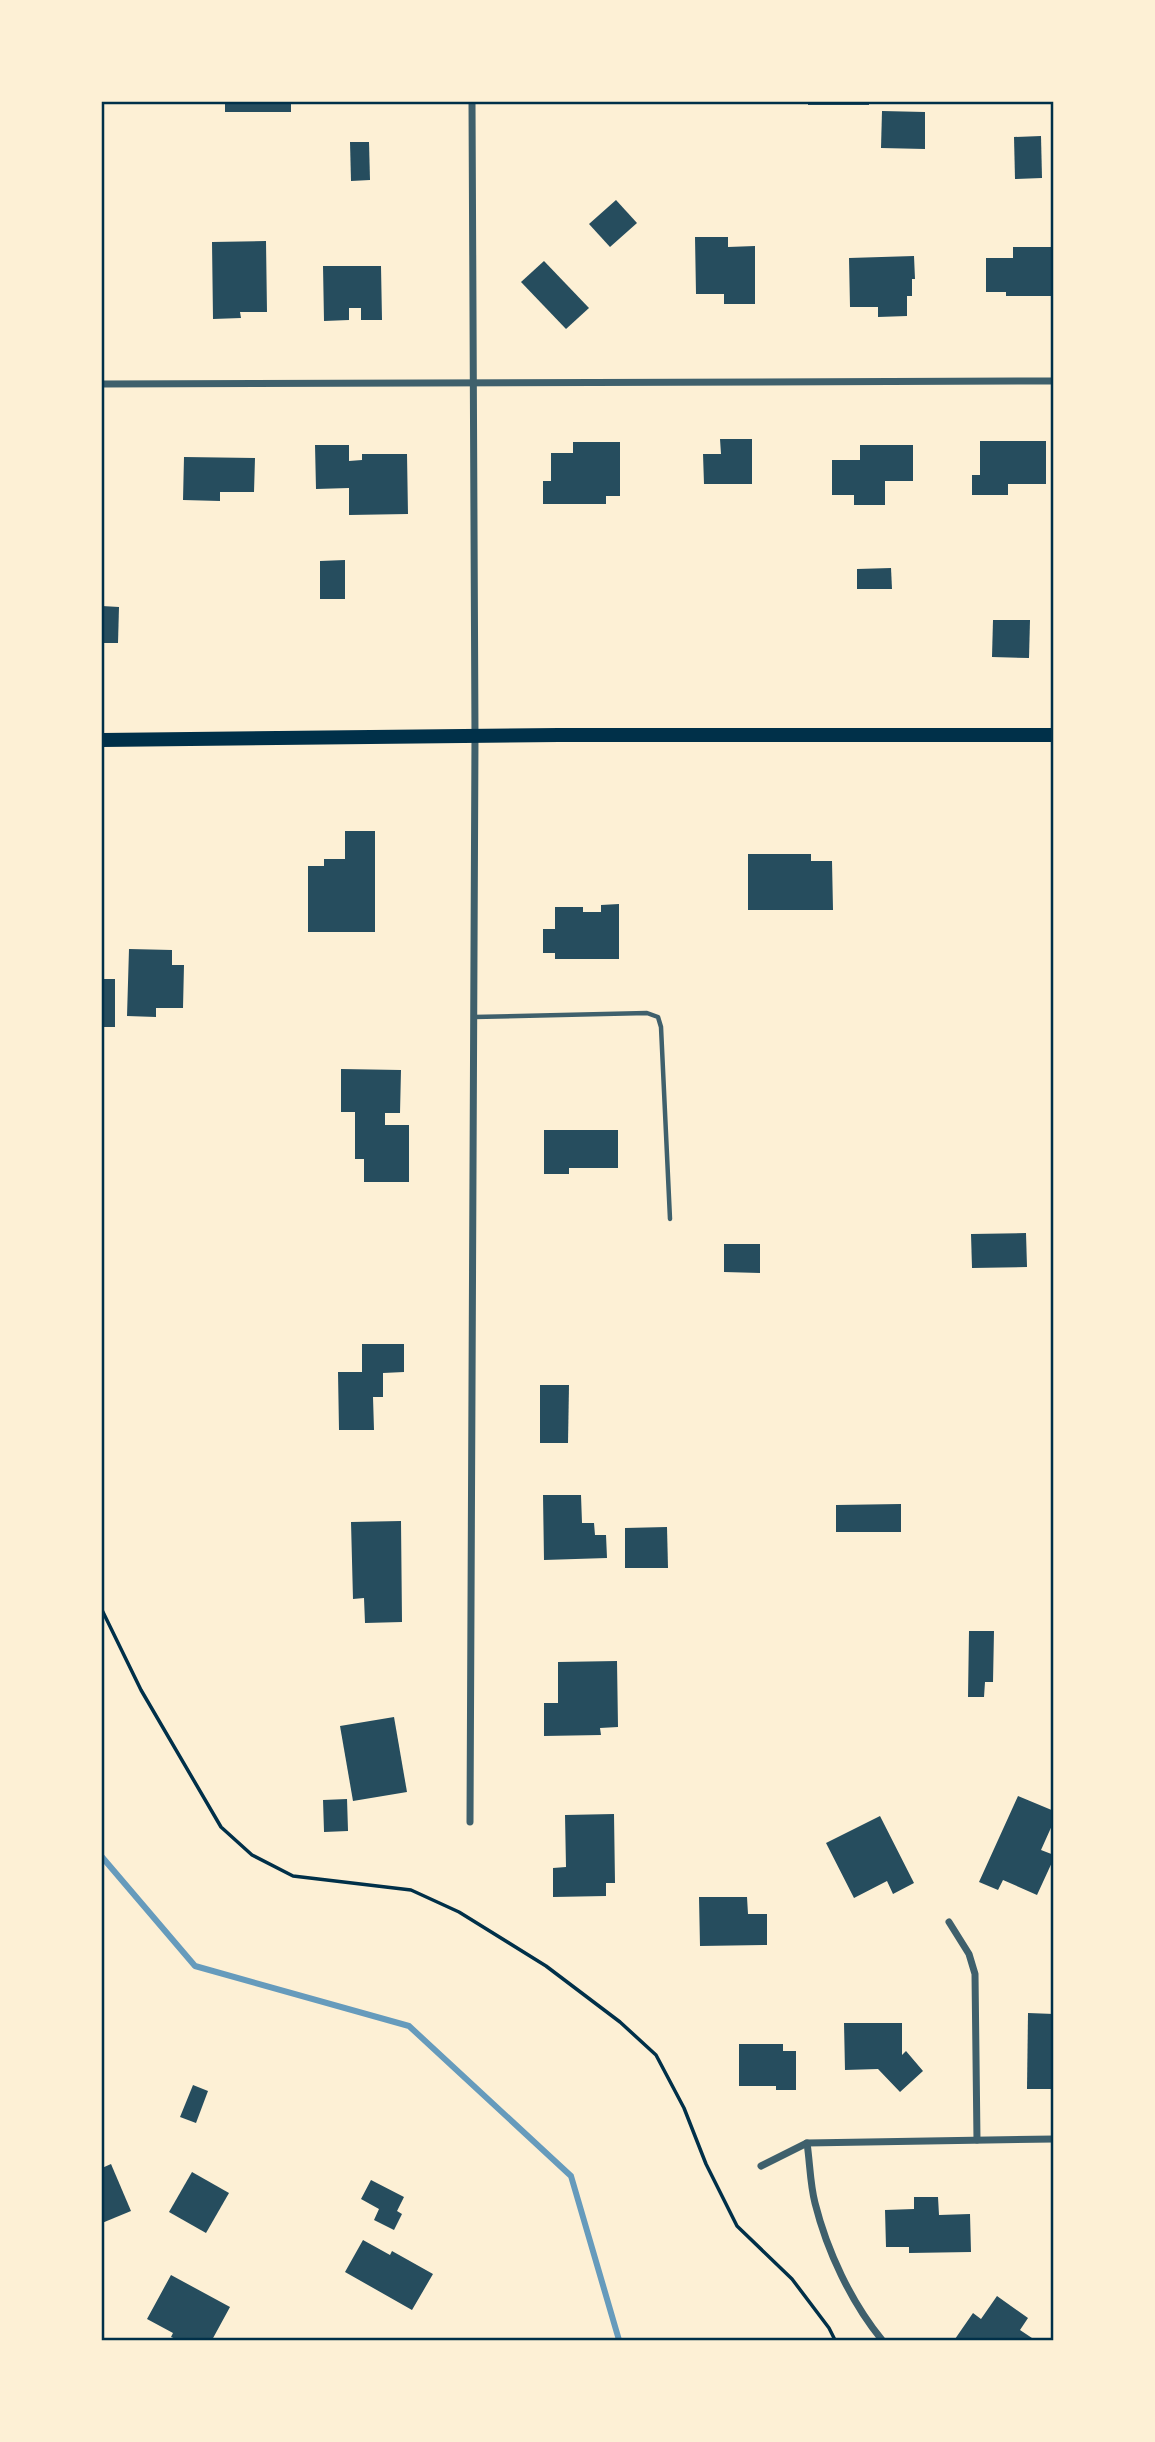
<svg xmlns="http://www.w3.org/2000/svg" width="1155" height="2442" font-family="Arial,sans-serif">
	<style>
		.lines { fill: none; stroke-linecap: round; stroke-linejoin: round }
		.stream { stroke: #669bbc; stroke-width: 6 }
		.building { fill: #264d5e }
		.path { stroke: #003049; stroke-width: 3.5 }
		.service { stroke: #3f606c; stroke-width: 4.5 }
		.minor { stroke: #3f606c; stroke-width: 7 }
		.secondary { stroke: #003049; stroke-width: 14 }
		.neatline { fill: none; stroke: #003049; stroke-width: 2.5 }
	</style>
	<rect width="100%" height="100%" fill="#fdf0d5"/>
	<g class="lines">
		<!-- stream -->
		<polyline class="stream" points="102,1857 195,1966 409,2026 571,2176 619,2340"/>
	</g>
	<!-- building -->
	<g class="building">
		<rect x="225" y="102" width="66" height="10"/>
		<rect x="808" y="102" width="61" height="3"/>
		<polygon points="882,111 925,112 925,149 881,148"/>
		<polygon points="1041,136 1042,178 1015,179 1014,137"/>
		<polygon points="350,142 369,142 370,180 351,181"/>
		<polygon points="616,200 637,223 610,247 589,224"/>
		<polygon points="695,237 728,237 728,247 755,246 755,304 724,304 724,294 696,294"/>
		<polygon points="266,241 267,312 240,312 241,318 213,319 212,242"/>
		<polygon points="1013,247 1054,247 1054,296 1006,296 1006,292 986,292 986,258 1013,258"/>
		<polygon points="914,256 915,279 912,279 912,296 907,296 907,316 878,317 878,307 850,307 849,258"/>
		<polygon points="544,261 589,308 566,329 521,282"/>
		<polygon points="323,266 381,266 382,320 361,320 361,308 349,308 349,320 324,321"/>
		<polygon points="720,439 752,439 752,484 704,484 703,454 721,454"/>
		<polygon points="980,441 1046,441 1046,484 1008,484 1008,495 972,495 972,475 980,475"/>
		<polygon points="573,442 620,442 620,496 606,496 606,504 543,504 543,481 551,481 551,453 573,453"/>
		<polygon points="315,445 349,445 349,461 362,460 362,454 407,454 408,514 349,515 349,488 316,489"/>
		<polygon points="860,445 913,445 913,481 885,481 885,505 854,505 854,495 832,495 832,460 860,460"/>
		<polygon points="184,457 255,458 254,492 220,492 220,501 183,500"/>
		<polygon points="345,560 345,599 320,599 320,561"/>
		<polygon points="891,568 892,589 857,589 857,569"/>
		<polygon points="102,606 119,607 118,643 102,643"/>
		<polygon points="993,620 1030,620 1029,658 992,657"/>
		<polygon points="345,831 375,831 375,932 308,932 308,866 324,866 324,859 345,859"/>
		<polygon points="748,854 811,854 811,861 832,861 833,910 748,910"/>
		<polygon points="619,904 619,959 555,959 555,953 543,953 543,929 555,929 555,907 583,907 583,912 601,912 601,905"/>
		<polygon points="129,949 172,950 172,965 184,965 183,1008 156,1008 156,1017 127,1016"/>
		<rect x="102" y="979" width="13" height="48"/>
		<polygon points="341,1069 401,1070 400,1113 385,1113 385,1125 409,1125 409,1182 364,1182 364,1159 355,1159 355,1112 341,1112"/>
		<polygon points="544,1130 618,1130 618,1168 569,1168 569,1174 544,1174"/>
		<polygon points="1026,1233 1027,1267 972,1268 971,1234"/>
		<polygon points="724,1244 760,1244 760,1273 724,1272"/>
		<polygon points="362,1344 404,1344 404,1372 383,1373 383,1397 373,1397 374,1430 339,1430 338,1372 362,1372"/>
		<polygon points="540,1385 569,1385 568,1443 540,1443"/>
		<polygon points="543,1495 581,1495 582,1523 594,1523 595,1535 606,1535 607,1558 544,1560"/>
		<polygon points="901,1504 901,1532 836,1532 836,1505"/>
		<polygon points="401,1521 402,1622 365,1623 364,1598 353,1599 351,1522"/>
		<polygon points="667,1527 668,1568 625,1568 625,1528"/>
		<polygon points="969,1631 994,1631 993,1682 985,1682 984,1697 968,1697"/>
		<polygon points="617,1661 618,1727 600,1728 601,1735 544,1736 544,1703 558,1703 558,1662"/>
		<polygon points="394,1717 407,1792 353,1801 340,1726"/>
		<polygon points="1018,1796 1054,1811 1054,1821 1041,1850 1054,1855 1054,1858 1037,1895 1003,1880 998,1890 979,1882"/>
		<polygon points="347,1799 348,1831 324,1832 323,1800"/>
		<polygon points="614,1814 615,1883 606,1883 606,1896 553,1897 553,1868 566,1867 565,1815"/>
		<polygon points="880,1816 914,1883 893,1894 887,1881 854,1898 826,1843"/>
		<polygon points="699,1897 747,1897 748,1914 767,1914 767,1945 700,1946"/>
		<polygon points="1028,2013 1054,2014 1054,2089 1027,2089"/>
		<polygon points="844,2023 902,2023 902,2055 906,2051 923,2071 900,2092 878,2069 845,2070"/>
		<polygon points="739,2044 783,2044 783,2051 796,2051 796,2090 776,2090 776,2086 739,2086"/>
		<polygon points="193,2085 208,2091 196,2123 180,2117"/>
		<polygon points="111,2164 131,2211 102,2223 102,2168"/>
		<polygon points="192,2172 229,2193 206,2233 169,2212"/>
		<polygon points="371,2180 404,2197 397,2211 402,2214 394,2230 374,2220 379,2209 361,2199"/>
		<polygon points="914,2197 938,2197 939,2215 970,2214 971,2252 909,2253 909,2247 886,2247 885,2210 914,2209"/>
		<polygon points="363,2240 390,2255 392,2251 433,2274 412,2310 345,2272"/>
		<polygon points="171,2275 230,2307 212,2340 178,2340 171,2337 173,2333 147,2319"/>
		<polygon points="997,2296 1028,2318 1020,2330 1035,2340 955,2339 973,2313 981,2319"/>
	</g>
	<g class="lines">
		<!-- path -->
		<polyline class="path" points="102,1610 141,1690 221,1827 252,1855 293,1876 411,1890 459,1912 546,1966 620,2022 656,2055 684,2108 706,2164 737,2226 792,2279 829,2328 835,2340"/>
		<!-- service -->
		<polyline class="service" points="474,1017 647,1013 658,1017 661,1027 670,1219"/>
		<!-- minor -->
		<g class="minor">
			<polyline points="102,384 1054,381"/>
			<polyline points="470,1822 475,736 472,102"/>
			<polyline points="949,1922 969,1954 975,1974 977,2140"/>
			<path d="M807,2143C810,2163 810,2184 815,2203C827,2251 851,2302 882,2340"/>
			<polyline points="761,2166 807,2143 1054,2139"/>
		</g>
		<!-- secondary -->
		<polyline class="secondary" points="102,740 559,735 1054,735"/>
	</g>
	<!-- border -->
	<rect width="1155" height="2442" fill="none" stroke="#fdf0d5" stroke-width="206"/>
	<rect x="103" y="103" width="949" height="2236" class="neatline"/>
</svg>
